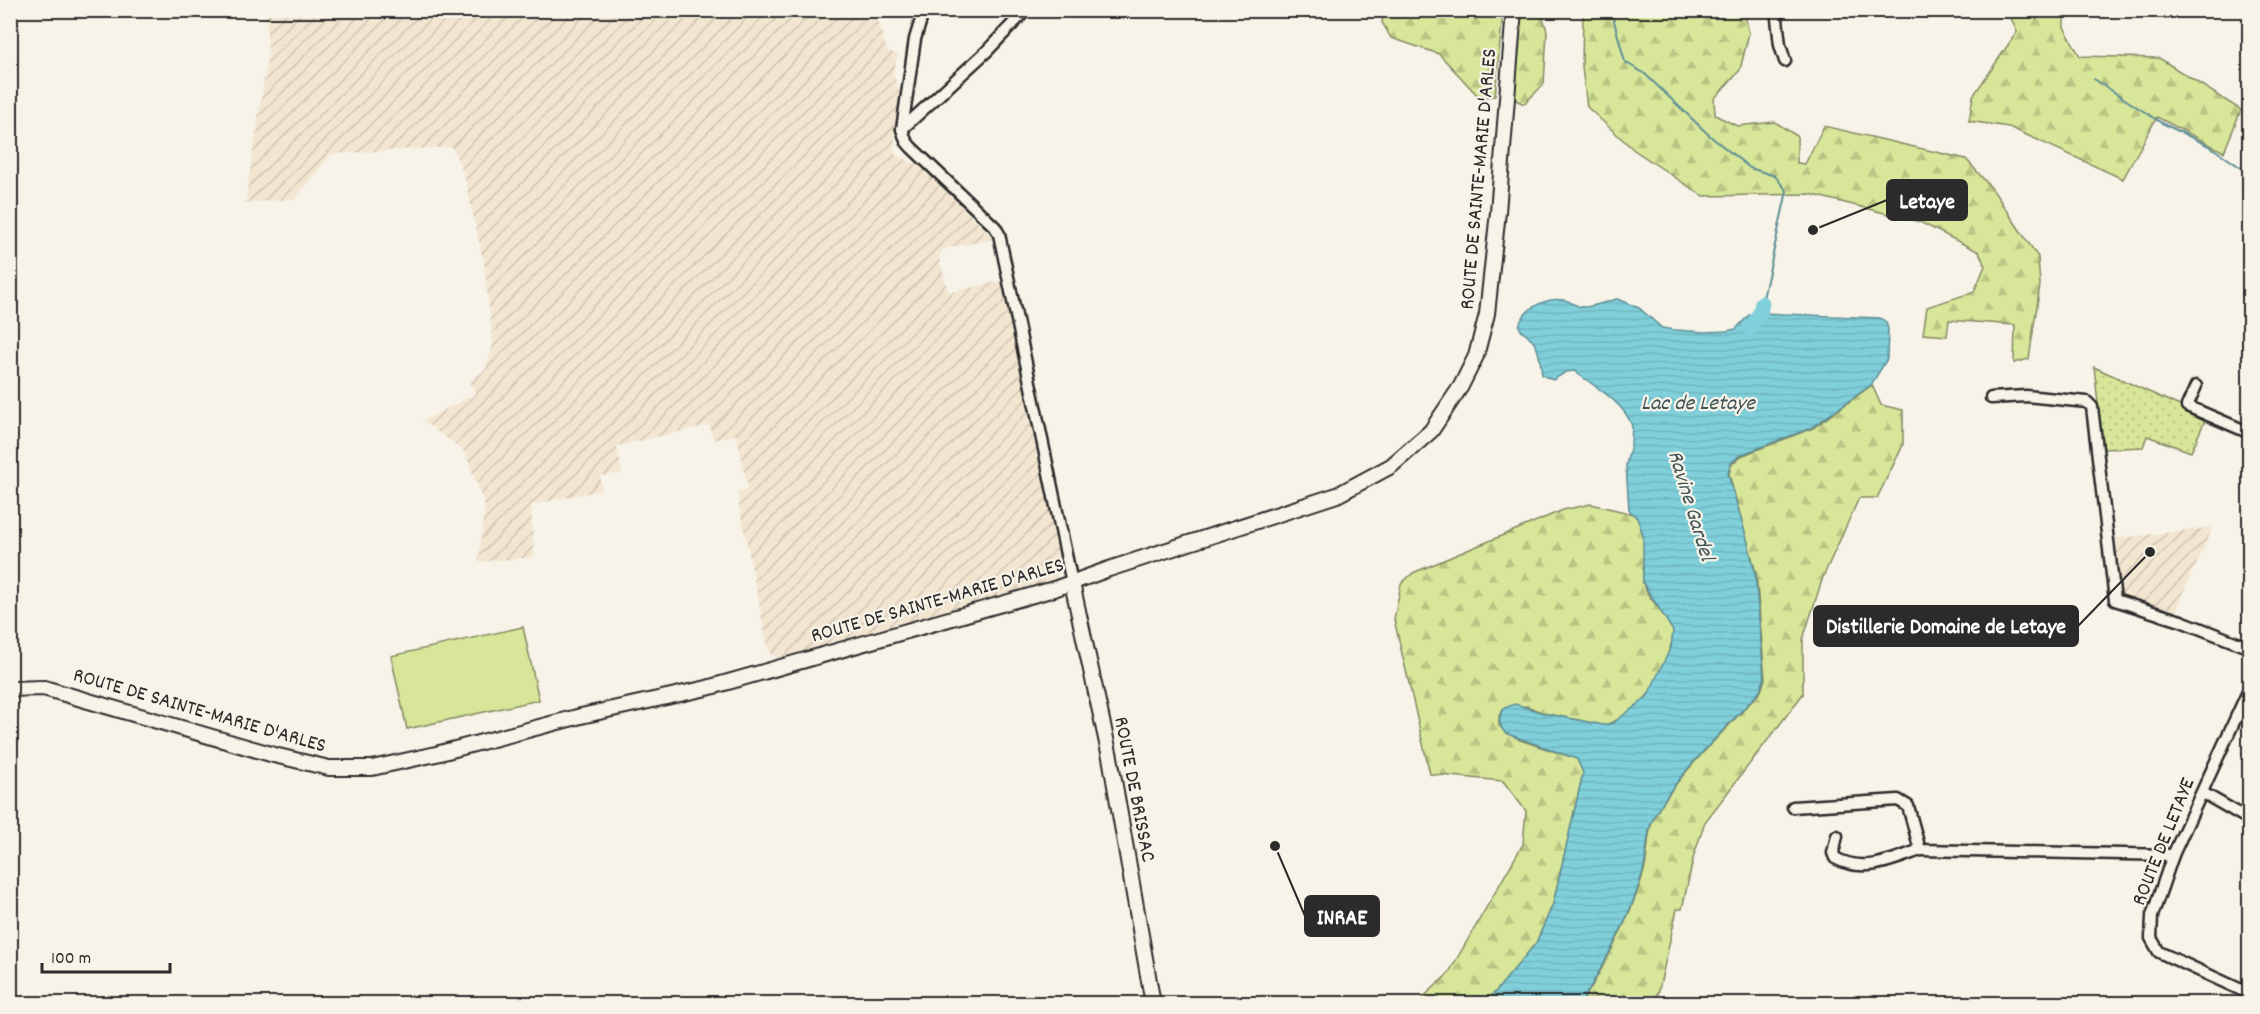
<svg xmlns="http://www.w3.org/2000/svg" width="2260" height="1014" font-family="Dekko,sans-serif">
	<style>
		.industrial { fill: url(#industrial-furrows) }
		.grass { fill: url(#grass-dots); stroke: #828862; stroke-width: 1.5 }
		.forest { fill: url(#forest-firs); stroke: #828862; stroke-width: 1.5 }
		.garden { fill: #d8e699; stroke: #828862; stroke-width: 1.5 }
		.water { fill: url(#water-rules); stroke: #5e8e95; stroke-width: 1.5 }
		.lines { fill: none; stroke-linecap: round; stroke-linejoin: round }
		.stream { stroke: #5e8e95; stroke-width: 2 }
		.river { stroke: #80d0db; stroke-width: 15 }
		.minor-casing { stroke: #2b2b2b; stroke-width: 15 }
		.secondary-casing { stroke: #2b2b2b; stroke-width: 18 }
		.minor { stroke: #f7f3e8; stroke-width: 10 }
		.secondary { stroke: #f7f3e8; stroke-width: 14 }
		.labels { text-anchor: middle; stroke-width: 4.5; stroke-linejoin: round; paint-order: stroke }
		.street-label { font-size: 21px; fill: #2b2b2b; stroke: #f7f3e8 }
		.water-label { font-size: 22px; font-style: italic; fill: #405457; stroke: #f7f3e8 }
		.leader { fill: none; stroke: #2b2b2b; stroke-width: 2 }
		.callout-dot { fill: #2b2b2b; stroke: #f7f3e8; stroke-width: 2 }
		.callout { fill: #2b2b2b; stroke: #2b2b2b; stroke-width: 2 }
		.callout-label { font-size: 22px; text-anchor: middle; font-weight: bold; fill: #fff }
	</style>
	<defs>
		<pattern id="industrial-furrows" width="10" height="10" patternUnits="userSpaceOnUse" patternTransform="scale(1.5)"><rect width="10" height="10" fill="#f2e6d1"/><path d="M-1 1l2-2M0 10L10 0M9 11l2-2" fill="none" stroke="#d0c5b4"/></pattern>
		<pattern id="grass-dots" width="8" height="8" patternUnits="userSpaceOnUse" patternTransform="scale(1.5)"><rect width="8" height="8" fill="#d8e699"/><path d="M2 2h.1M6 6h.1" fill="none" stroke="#bac584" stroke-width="1.8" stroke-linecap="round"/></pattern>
		<pattern id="forest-firs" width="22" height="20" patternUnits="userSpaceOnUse" patternTransform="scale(1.5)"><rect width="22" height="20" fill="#d8e699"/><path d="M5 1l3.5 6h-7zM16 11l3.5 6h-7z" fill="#bac584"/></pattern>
		<pattern id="water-rules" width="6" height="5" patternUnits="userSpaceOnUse" patternTransform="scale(1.5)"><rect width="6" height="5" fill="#80d0db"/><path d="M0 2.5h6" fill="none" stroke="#6fb3bc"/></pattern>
	</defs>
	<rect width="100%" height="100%" fill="#f7f3e8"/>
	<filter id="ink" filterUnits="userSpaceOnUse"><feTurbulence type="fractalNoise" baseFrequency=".0167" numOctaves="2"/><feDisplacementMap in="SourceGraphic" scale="12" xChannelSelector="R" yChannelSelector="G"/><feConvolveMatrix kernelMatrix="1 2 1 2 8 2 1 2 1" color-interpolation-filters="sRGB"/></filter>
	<g filter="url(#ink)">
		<!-- industrial -->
		<g class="industrial">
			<polygon points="266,11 875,11 887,50 898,55 893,73 900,94 900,120 895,138 894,154 924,168 994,239 943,249 939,258 947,288 951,292 1005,280 1060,546 1057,582 781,660 769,653 738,500 738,493 748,488 736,435 714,440 709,425 617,446 622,473 600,476 602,490 531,505 534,557 478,562 485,506 465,452 423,421 475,394 470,381 485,370 490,358 493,344 484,264 464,174 452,147 331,154 295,199 245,203 268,54"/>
			<polygon points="2213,527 2194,570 2193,569 2175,615 2117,598 2111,539"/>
		</g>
		<!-- grass -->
		<polygon class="grass" points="2094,367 2206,418 2191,452 2147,436 2143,447 2103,449"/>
		<!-- forest -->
		<g class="forest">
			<polygon points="1384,11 1503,11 1495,96 1479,97 1439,54 1391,38 1382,22"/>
			<polygon points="1522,11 1541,11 1547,31 1544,84 1524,104 1514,99"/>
			<polygon points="1658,11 1660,13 1662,10 1744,11 1749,33 1740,70 1714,99 1715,115 1737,126 1775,122 1797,136 1797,163 1805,164 1824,126 1966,159 1993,190 2038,257 2040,285 2029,359 2014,363 2015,325 1949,320 1947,336 1923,334 1927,307 1974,292 1985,266 1979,252 1920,222 1810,194 1703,196 1634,150 1587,107 1582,67 1583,13 1581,11"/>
			<polygon points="2008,11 2064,11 2064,27 2080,56 2159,58 2241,110 2224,152 2157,117 2123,179 2009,127 1969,121 1973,96 2017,32"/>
			<path d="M1872,385L1881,405L1903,410V445L1877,498H1859L1823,577L1803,639V694L1705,822L1694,855L1682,909H1677L1656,1003H1582C1606,962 1631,917 1644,871C1649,853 1646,834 1654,817C1677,774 1728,728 1761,691L1765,679L1756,573L1729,474L1731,465L1741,456L1813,428Z"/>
			<path d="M1591,504L1633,514C1651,528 1641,561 1643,580C1644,599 1670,614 1673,631C1675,643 1654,690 1645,698C1634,709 1618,722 1603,725L1543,713L1527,706L1504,708L1499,716V726L1520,740L1577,759L1583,773L1553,904L1536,943L1492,996V1003H1417L1448,974L1523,844L1526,811L1503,781L1430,774L1394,619L1401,584L1413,573L1563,510Z"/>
		</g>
		<!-- garden -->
		<polygon class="garden" points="523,627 539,700 407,729 391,656"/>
		<!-- water -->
		<path class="water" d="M1617,299L1639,308L1662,328L1675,330L1704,332L1726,331L1736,329L1749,315L1760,313L1880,318L1886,322L1888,329L1887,359L1871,385L1811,428L1740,455L1730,464L1728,474L1748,543L1755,573L1764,679L1760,691C1727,728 1676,774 1654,817C1645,834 1648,853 1643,871C1631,917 1605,962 1581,1003H1492V996L1536,943L1553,904L1583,773L1577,759L1505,733C1498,724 1498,718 1504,708L1515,704L1543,713L1603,725L1613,723L1647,697L1671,647L1673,631L1643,583V535L1637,518L1629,510L1626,465L1631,444L1632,426C1624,402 1594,386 1574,371L1566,372L1553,380L1542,375C1540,358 1539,340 1522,332L1519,326C1524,308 1546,297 1564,300C1571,301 1577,308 1585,307C1596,306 1607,301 1617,299Z"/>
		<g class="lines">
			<!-- stream -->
			<g class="stream">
				<polyline points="1611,10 1625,62 1645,74 1710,136 1750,168 1775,176 1787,191 1762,303"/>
				<polyline points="2094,79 2160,122 2211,147 2250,174"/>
			</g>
			<!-- river -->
			<polyline class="river" points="1750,328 1760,313 1762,303"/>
			<!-- minor casing -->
			<g class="minor-casing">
				<g id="minor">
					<polyline points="924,10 915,39 902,129 906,141 911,147 995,227 999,234 1072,583"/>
					<polyline points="1776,10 1780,45 1785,61"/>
					<polyline points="902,129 987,51 1026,10"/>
					<polyline points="2196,386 2187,406 2250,433"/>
					<polyline points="1991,398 2026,396 2087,402 2092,407 2115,600 2181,621 2250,648"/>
					<polyline points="2250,687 2173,855 2152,916 2151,938 2159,952 2250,994"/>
					<polyline points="2203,793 2250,820"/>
					<polyline points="1793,807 1898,800 1908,806 1920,850 2173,855"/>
					<path d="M1837,836L1833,853L1835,858C1864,874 1892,860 1920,850"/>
				</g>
			</g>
			<!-- secondary casing -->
			<g class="secondary-casing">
				<g id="secondary">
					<polyline points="1072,583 1110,757 1153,1004"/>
					<polyline points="10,689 44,688 274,755 329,768 372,768 436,754 581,716 707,688 1054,589 1109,569 1337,495 1391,466 1431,431 1461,386 1476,356 1487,314 1498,212 1514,10"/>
				</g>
			</g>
			<!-- minor -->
			<use href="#minor" class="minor"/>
			<!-- secondary -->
			<use href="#secondary" class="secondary"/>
		</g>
	</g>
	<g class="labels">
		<!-- street labels -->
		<g class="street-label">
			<text transform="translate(1477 179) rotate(-85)" y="7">ROUTE DE SAINTE-MARIE D'ARLES</text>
			<text transform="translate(937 599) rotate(-16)" y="7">ROUTE DE SAINTE-MARIE D'ARLES</text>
			<text transform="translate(200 709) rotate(16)" y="7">ROUTE DE SAINTE-MARIE D'ARLES</text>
			<text transform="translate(1136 789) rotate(79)" y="7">ROUTE DE BRISSAC</text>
			<text transform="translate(2162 841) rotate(-68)" y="7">ROUTE DE LETAYE</text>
		</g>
		<!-- water labels -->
		<g class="water-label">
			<text x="1698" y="409">Lac de Letaye</text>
			<text transform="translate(1693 505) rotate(73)" y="8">Ravine Gardel</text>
		</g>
	</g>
	<!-- callouts -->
	<path class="leader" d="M1813 230L1887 200M2150 552L2078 626M1275 846L1305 916"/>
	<g class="callout-dot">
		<circle cx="1813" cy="230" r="6"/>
		<circle cx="2150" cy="552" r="6"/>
		<circle cx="1275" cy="846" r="6"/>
	</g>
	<g class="callout">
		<rect x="1887" y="180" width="80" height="40" rx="6"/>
		<rect x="1814" y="606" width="264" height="40" rx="6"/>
		<rect x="1305" y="896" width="74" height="40" rx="6"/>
	</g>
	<g class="callout-label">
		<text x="1927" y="208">Letaye</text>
		<text x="1946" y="633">Distillerie Domaine de Letaye</text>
		<text x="1342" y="924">INRAE</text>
	</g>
	<!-- margin -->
	<rect width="2260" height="1014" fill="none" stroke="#f7f3e8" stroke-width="36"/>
	<rect x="18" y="18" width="2224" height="978" fill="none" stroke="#2b2b2b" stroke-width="2" filter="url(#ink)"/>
	<!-- scale -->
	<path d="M42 963v9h128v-9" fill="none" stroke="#2b2b2b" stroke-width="3"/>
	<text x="51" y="963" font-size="18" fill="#2b2b2b" stroke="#f7f3e8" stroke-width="4.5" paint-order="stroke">100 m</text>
</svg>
